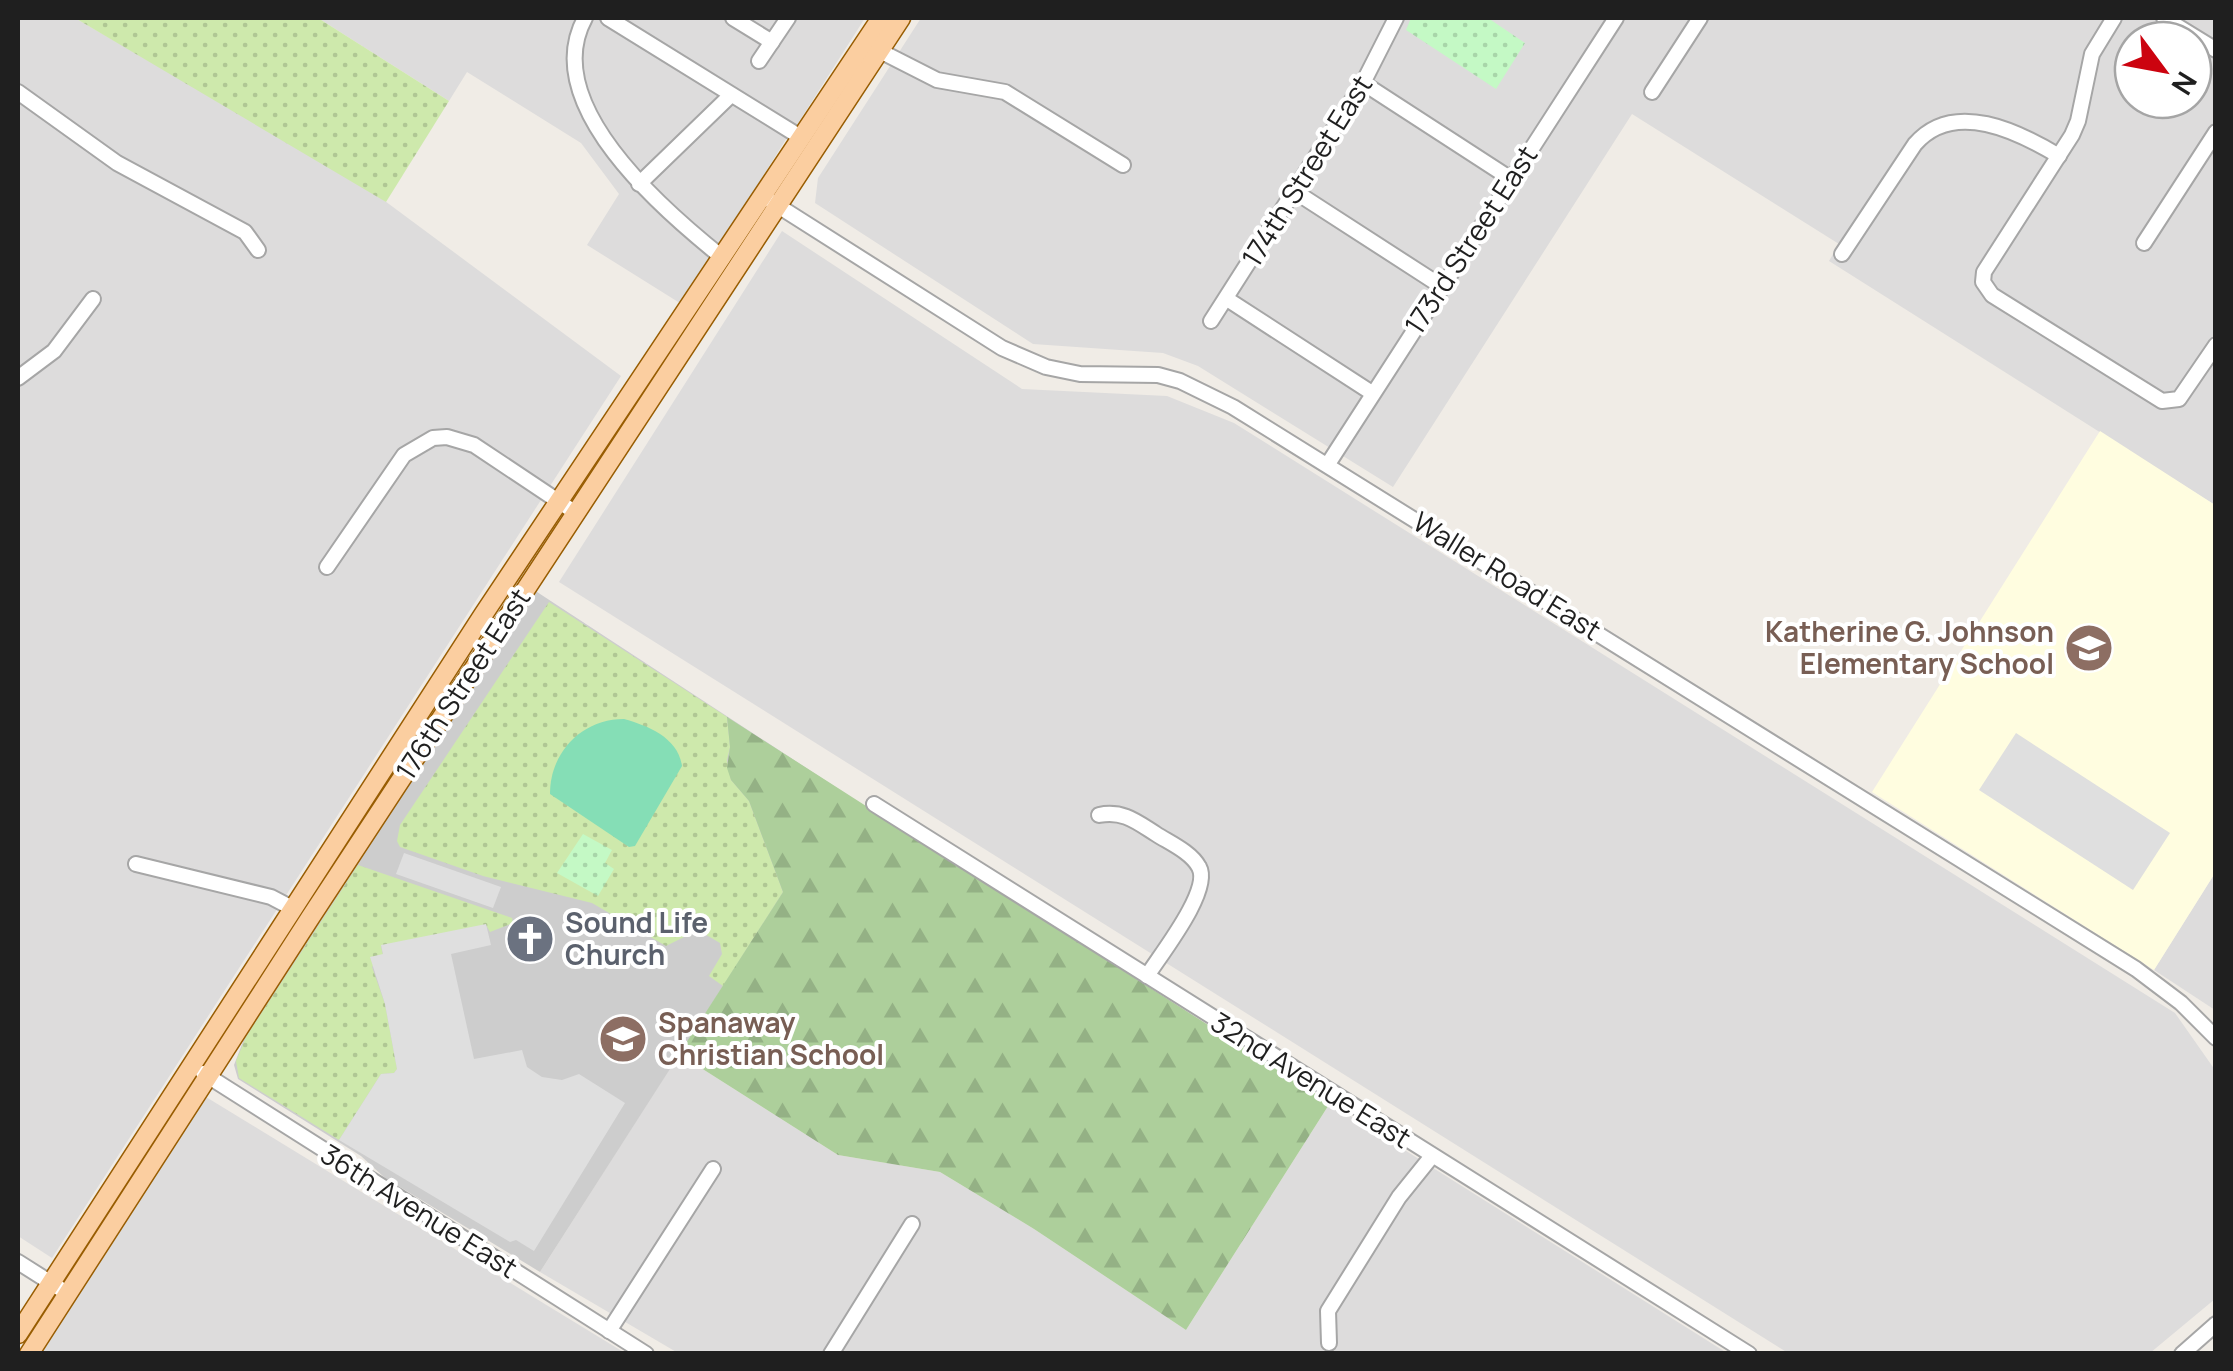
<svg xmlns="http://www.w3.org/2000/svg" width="2233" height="1371" font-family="Manrope,sans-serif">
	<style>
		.residential { fill: #dddcdc; fill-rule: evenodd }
		.education { fill: #fffde0 }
		.religious { fill: #cdcdcd }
		.grass { fill: url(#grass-dots) }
		.forest { fill: url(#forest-firs) }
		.park { fill: url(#park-dots) }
		.pitch { fill: #85deb6 }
		.parking { fill: #dfdfdf }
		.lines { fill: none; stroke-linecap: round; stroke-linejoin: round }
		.minor-casing { stroke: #a6a6a6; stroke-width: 18 }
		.major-casing { stroke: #985d02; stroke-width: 21 }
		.minor { stroke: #fff; stroke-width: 14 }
		.major { stroke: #fbcea0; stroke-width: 18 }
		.labels { text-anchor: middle; stroke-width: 8; stroke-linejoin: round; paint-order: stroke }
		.street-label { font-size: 28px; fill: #1f1f1f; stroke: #fff }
		.education-label { font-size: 28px; font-weight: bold; fill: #785e54; stroke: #fff; text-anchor: end }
		.worship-label { font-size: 28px; font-weight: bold; fill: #5b616d; stroke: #fff; text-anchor: start }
	</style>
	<defs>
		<pattern id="grass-dots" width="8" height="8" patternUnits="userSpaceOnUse" patternTransform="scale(2.5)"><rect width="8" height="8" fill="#cee9ac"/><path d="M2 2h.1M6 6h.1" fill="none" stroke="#b0c794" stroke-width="1.8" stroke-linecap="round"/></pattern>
		<pattern id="forest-firs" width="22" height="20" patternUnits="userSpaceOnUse" patternTransform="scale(2.5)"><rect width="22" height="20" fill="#adcf9b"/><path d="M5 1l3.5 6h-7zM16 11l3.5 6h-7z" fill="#94b185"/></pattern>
		<pattern id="park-dots" width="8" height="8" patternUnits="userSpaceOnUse" patternTransform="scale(2.5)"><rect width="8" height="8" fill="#c4f9c5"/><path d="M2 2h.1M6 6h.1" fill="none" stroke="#a8d5a9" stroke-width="1.8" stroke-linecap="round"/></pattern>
	</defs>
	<rect width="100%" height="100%" fill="#f0ece6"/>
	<!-- residential -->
	<g class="residential">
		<polygon points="18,18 75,18 366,187 621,376 52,1258 18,1236"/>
		<polygon points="318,18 617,18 791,131 683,305 587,245 619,194 581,143 467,72 449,101"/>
		<polygon points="621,18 865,18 795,128"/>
		<path d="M921,18H2215V505L1829,261L1839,244L1632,114L1393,487L1198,366L1163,353L1033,344L815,203L818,178ZM2133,40H2193V100H2133Z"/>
		<polygon points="782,231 1022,389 1167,396 1234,423 2175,1013 2215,1070 2215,1299 2150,1353 1788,1353 559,582"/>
		<polygon points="2215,873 2215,1010 2154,970"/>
		<polygon points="679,1054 838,1155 940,1172 1034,1229 1186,1330 1330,1103 1727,1353 678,1353 540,1272"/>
		<polygon points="206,1097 625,1353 40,1353"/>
	</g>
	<!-- education -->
	<polygon class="education" points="2100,431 2215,505 2215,873 2154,970 1872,792"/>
	<!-- religious -->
	<polygon class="religious" points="534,590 846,794 540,1272 385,1178 361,1156 238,1079 234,1065 246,1034"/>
	<!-- grass -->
	<g class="grass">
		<polygon points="75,18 318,18 449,101 386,202"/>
		<polygon points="549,602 727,717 730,747 727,760 731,780 749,801 783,892 723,986 709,976 722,954 720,943 698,930 666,946 592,903 483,876 400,847 397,841 400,825"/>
		<polygon points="358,865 512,918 513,923 490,932 486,925 381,946 383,955 372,967 385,1004 397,1069 394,1073 381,1074 339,1140 239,1078 236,1061 246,1037"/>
	</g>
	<!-- forest -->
	<polygon class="forest" points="727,717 1330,1103 1186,1330 1034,1229 940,1172 838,1155 679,1054 783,892 749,801 731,780 727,768 730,747"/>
	<!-- park -->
	<g class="park">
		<polygon points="1411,18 1488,18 1525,43 1496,89 1406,30"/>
		<polygon points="583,834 612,850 605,863 614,869 598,896 557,873"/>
	</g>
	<!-- pitch -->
	<path class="pitch" d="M624,719C649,726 678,738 682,766L635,846L629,847L550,794C550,752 582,719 624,719Z"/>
	<!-- parking -->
	<g class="parking">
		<polygon points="2016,733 2170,833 2133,890 1979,790"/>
		<polygon points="404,853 501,887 493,908 396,874"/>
		<polygon points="486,924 491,945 451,954 474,1059 522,1050 527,1067 542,1077 562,1080 579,1074 625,1103 534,1251 516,1240 510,1242 339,1140 381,1074 394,1073 397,1069 385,1004 370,957 383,954 381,945"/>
	</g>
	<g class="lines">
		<!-- minor casing -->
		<g class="minor-casing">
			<g id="minor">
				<path d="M585,18C538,104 664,211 723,258"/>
				<polyline points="608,18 802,138"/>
				<polyline points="733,18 772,42"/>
				<polyline points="2114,18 2092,54 2078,121 2072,135 1984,272 1983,282 1992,295 2162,401 2179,399 2216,345"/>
				<polyline points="2164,18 2216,50"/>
				<polyline points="880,51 937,80 1005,92 1123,165"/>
				<polyline points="759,61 788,18"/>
				<polyline points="1363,83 1511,179"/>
				<polyline points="18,92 117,163 245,232 258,250"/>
				<polyline points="1652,92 1700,18"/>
				<polyline points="639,184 731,95"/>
				<polyline points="1294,191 1441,286"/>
				<polyline points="772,202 1002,348 1046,367 1080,374 1158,375 1180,381 1233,407 2136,969 2181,1003 2216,1038"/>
				<polyline points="2144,243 2216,132"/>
				<path d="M1842,254L1915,144C1954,99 2019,132 2059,156"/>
				<polyline points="1227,299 1372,393"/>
				<polyline points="1211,321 1363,83 1396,18"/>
				<polyline points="18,378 54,351 93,299"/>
				<polyline points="1328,464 1616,18"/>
				<polyline points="327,567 404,455 433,438 447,437 474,445 576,513"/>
				<polyline points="874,804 1749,1354"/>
				<path d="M1099,815C1123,810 1137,822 1156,834C1170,843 1191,852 1199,867C1212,890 1161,954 1147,976"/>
				<polyline points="136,864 271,897 292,908"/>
				<polyline points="203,1073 646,1354"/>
				<polyline points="18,1262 67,1293"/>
				<polyline points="609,1331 713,1169"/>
				<polyline points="1329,1343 1328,1311 1399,1197 1432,1156"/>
				<polyline points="831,1354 912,1224"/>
				<polyline points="2182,1354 2216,1324"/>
			</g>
		</g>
		<!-- major casing -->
		<g class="major-casing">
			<g id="major">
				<polyline points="18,1334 483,615 881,18"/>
				<polyline points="29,1354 310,918 901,18"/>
			</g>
		</g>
		<!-- minor -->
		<use href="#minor" class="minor"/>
		<!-- major -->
		<use href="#major" class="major"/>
	</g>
	<!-- icons -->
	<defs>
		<g id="school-disc" transform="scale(2.5)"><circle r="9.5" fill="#8d6e63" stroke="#fff"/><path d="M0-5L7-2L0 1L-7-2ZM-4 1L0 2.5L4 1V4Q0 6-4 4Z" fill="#fff"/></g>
		<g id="church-disc" transform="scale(2.5)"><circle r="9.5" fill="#6b7280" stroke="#fff"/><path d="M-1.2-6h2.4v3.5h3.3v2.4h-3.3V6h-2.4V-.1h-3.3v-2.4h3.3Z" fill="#fff"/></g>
	</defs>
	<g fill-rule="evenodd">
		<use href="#school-disc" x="2089" y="648"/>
		<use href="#church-disc" x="530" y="939"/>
		<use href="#school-disc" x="623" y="1039"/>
	</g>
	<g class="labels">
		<!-- street labels -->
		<g class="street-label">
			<text transform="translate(1307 171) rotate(-58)" y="10">174th Street East</text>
			<text transform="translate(1471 240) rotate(-57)" y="10">173rd Street East</text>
			<text transform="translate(1507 576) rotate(32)" y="10">Waller Road East</text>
			<text transform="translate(463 684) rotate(-57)" y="10">176th Street East</text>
			<text transform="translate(1311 1080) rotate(32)" y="10">32nd Avenue East</text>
			<text transform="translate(419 1211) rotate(32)" y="10">36th Avenue East</text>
		</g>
		<!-- education labels -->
		<g class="education-label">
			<text x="2054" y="642">Katherine G. Johnson<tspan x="2054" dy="32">Elementary School</tspan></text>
			<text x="658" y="1033" text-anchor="start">Spanaway<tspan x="658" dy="32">Christian School</tspan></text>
		</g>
		<!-- worship labels -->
		<g class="worship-label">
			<text x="565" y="933">Sound Life<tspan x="565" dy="32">Church</tspan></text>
		</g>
	</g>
	<!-- border -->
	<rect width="2233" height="1371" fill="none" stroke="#1f1f1f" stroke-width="40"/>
	<!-- north arrow -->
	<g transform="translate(2163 70) rotate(122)"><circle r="48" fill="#ffffff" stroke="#a5a5a5" stroke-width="2.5"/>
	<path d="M0-8L18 38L0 25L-18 38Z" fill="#cc030f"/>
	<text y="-15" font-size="28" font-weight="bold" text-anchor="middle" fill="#1f1f1f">N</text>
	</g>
</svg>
